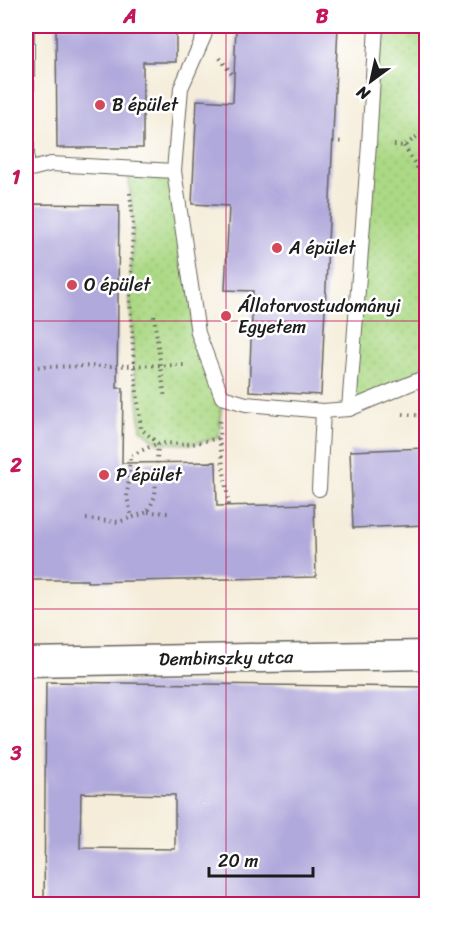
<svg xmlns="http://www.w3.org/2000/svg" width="452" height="930" font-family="Sriracha,sans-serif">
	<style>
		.park { fill: url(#park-dots); stroke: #647a50; stroke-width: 1.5 }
		.building { fill: #b0a9db; fill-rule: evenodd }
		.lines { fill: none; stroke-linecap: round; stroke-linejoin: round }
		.lane-casing { stroke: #68655e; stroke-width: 16 }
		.street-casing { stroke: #68655e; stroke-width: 31 }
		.path { stroke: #68655e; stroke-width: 4; stroke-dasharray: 1.5 4.5; stroke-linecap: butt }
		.lane { stroke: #fff; stroke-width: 14 }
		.street { stroke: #fff; stroke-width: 28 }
		.grid { fill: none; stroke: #c2185b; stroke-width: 1.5; stroke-opacity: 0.55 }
		.poi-dot { fill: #d1495b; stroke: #fff; stroke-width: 2 }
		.labels { text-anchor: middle; stroke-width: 5; stroke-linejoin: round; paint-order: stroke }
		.poi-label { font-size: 18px; fill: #1c1c1c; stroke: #fff; text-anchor: start }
		.street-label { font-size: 18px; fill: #1c1c1c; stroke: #fff }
		.neatline { fill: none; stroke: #c2185b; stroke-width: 2 }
		.grid-label { font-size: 20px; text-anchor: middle; font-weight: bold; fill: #c2185b }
	</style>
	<defs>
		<pattern id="park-dots" width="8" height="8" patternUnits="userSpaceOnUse" patternTransform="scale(1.5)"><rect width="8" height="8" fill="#acd985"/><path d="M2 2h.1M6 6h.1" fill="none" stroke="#93ba72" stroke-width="1.8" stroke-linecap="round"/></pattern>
	</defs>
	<rect width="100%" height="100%" fill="#fff"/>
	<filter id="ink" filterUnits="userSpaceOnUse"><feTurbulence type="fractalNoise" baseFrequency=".0167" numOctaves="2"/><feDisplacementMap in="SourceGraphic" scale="12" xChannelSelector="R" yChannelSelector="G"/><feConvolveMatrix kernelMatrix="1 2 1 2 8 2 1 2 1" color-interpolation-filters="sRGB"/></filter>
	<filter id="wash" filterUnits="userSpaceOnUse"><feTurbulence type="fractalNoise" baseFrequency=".008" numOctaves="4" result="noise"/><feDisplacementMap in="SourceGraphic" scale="24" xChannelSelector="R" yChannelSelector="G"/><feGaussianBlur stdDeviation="1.35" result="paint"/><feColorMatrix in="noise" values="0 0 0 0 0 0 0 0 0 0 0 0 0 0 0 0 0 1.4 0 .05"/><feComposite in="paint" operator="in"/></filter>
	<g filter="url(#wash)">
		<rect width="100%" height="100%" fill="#f5edda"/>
		<!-- park -->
		<g class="park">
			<polygon points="376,26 426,26 426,377 349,409"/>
			<polygon points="128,169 174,171 198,333 222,397 219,438 192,444 158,443 141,429 134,366 130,299 133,222"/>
		</g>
		<g id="blocks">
			<!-- building -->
			<g class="building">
				<polygon points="56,26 176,26 176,62 143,62 143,148 57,148"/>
				<polygon points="236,26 338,26 321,395 249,391 253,291 225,290 229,206 192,204 197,100 233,102"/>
				<polygon points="32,204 119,205 117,388 123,388 122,463 216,462 217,506 314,504 316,577 87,582 87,580 26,580 26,230 32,230"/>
				<polygon points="426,448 426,525 353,528 350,451"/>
				<path d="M46,682L426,687V904H44ZM81,793L175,795V849L80,848Z"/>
			</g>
		</g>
	</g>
	<g filter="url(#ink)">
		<use href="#blocks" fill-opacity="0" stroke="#68655e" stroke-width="1.5"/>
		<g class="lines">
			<!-- lane casing -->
			<g class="lane-casing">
				<g id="lane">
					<polyline points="27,26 27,170"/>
					<polyline points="207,26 204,36 181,88 174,171 198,333 222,397 246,404 323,411 349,409 426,377"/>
					<polyline points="26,172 27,170 51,164 174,171"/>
					<polyline points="349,409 369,144 376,26"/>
					<polyline points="319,489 323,411"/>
				</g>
			</g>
			<!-- street casing -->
			<g class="street-casing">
				<polyline id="street" points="26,662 426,655"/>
			</g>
			<!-- path -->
			<g class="path">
				<polyline points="417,26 426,26"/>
				<polyline points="220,58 234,77"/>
				<polyline points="333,141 344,142"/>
				<polyline points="394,145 404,146 426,130"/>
				<polyline points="404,146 417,167 426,168"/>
				<polyline points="130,193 133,222 130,299 134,366 141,429 158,443 192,444 219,438 220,420"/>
				<polyline points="154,316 165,399"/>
				<polyline points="26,367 184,365"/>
				<polyline points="403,414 426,416"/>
				<polyline points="219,438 229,506"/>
				<polyline points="148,512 168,513"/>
				<polyline points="86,519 118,522 148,512 155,496 158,443 130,456 127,497 132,518"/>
			</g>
			<!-- lane -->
			<use href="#lane" class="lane"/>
			<!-- street -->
			<use href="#street" class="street"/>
		</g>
	</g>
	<!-- grid -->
	<path class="grid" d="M226,26V904M26,321H426M26,609H426"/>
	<!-- markers -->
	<g class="poi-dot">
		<circle cx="100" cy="105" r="6"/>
		<circle cx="277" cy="248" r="6"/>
		<circle cx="72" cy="285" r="6"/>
		<circle cx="226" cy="316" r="6"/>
		<circle cx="104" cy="475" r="6"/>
	</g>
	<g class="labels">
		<!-- poi labels -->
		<g class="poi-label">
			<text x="112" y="111">B épület</text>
			<text x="289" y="254">A épület</text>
			<text x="84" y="291">O épület</text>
			<text x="238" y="312">Állatorvostudományi<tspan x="238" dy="21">Egyetem</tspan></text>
			<text x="116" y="481">P épület</text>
		</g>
		<!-- street labels -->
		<g class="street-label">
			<text transform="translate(226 658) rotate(-1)" y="6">Dembinszky utca</text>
		</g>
	</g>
	<!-- margin -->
	<rect width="452" height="930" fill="none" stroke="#fff" stroke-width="66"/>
	<!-- north arrow -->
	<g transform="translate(371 81) rotate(213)" stroke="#ffffff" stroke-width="4.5" paint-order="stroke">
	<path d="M0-4.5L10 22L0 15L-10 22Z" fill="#1c1c1c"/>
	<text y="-9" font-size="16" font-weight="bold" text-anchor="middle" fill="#1c1c1c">N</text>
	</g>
	<!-- scale -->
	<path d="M209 867v9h104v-9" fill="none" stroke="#1c1c1c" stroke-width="3"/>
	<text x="218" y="867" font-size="18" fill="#1c1c1c" stroke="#ffffff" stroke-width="4.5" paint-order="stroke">20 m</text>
	<rect x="33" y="33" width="386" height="864" class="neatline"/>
	<g class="grid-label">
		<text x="130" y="23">A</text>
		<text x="322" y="23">B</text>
		<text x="16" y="184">1</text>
		<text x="16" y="472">2</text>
		<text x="16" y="760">3</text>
	</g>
</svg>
